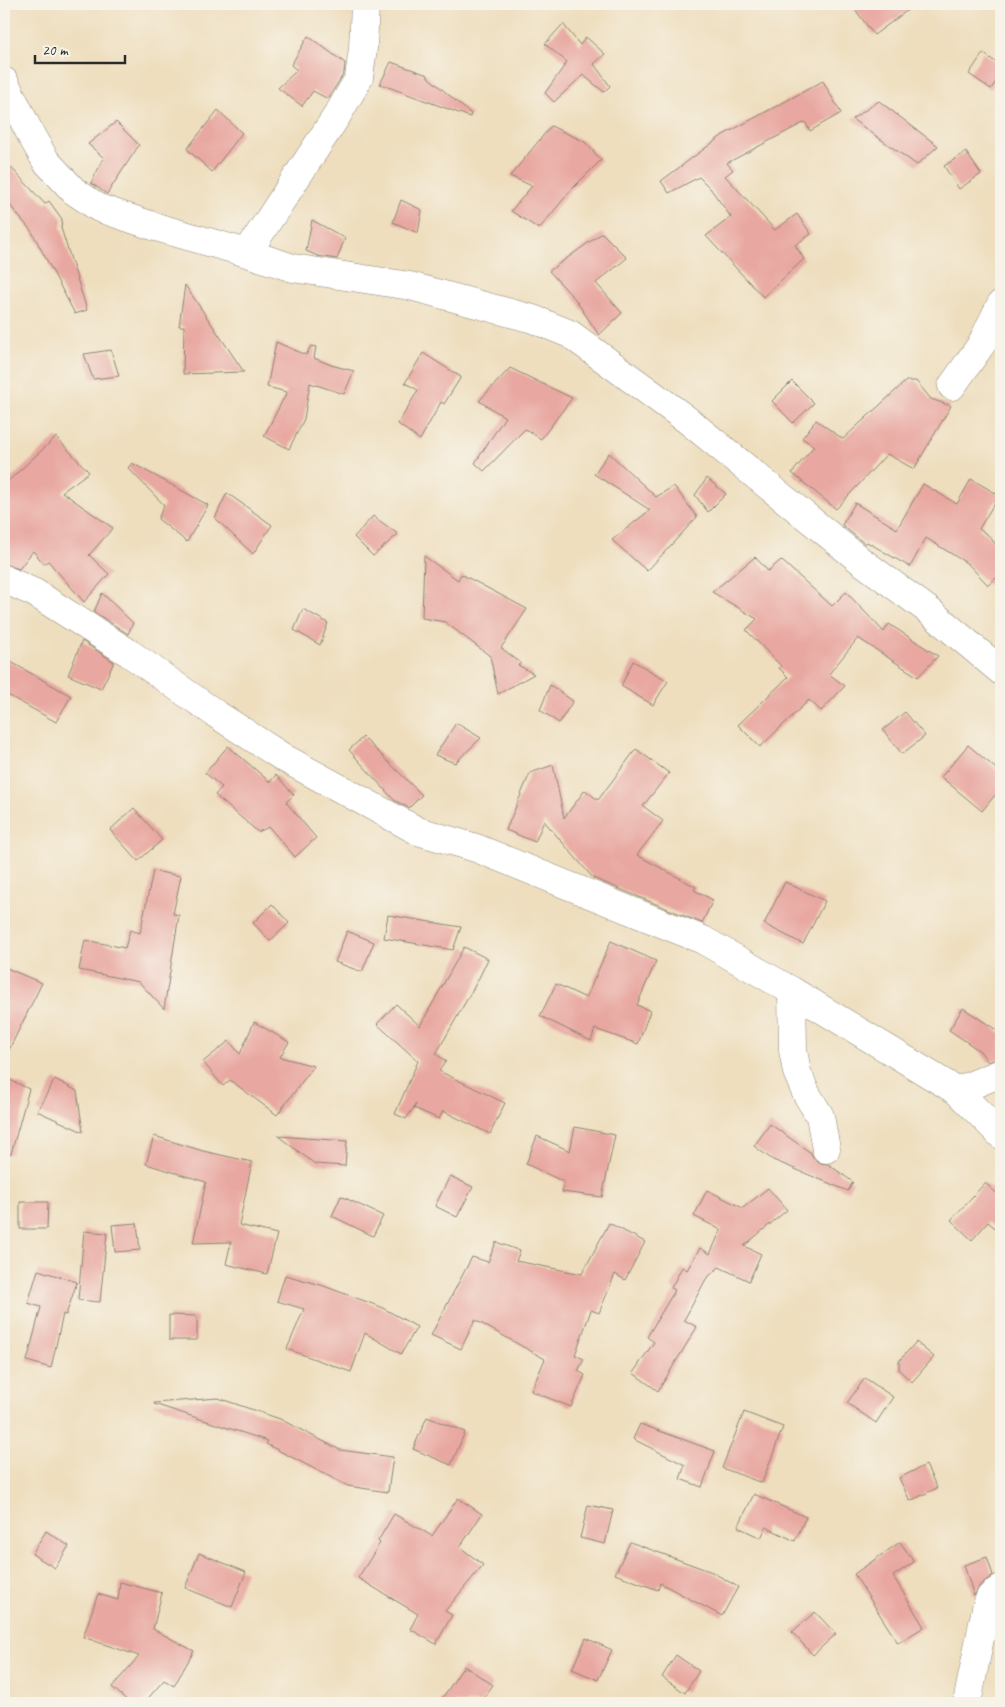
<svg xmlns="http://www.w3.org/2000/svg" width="1005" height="1707" font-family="Caveat,sans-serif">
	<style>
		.building { fill: #e8a7a0 }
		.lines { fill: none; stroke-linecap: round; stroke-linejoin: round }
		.minor-casing { stroke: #8c8474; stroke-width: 29 }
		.minor { stroke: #fff; stroke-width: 28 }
	</style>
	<rect width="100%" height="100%" fill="#f7f3e8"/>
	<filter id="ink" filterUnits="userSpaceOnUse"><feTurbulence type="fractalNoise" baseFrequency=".02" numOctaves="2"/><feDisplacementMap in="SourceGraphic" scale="10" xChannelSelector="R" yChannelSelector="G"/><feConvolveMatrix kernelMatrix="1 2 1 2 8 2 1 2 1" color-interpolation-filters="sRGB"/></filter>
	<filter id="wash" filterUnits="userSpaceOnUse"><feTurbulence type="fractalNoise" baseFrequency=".0096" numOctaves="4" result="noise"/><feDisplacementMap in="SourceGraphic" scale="20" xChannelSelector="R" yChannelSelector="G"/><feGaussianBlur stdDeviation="1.12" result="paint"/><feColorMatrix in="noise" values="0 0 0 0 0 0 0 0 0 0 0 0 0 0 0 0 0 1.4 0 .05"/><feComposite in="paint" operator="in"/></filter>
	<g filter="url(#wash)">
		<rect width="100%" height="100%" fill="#eedebe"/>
		<g id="blocks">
			<!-- building -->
			<g class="building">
				<polygon points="851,4 916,4 874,35"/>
				<polygon points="563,24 580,45 586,37 605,54 594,64 610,86 604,92 583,75 554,102 545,93 567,62 545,44"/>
				<polygon points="308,36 345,63 344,73 328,99 313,91 302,106 278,88 297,70 291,65"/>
				<polygon points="983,53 1001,66 1001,74 991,89 969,74"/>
				<polygon points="391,62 428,75 428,77 471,114 470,117 380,84"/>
				<polygon points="823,81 841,113 810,131 805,122 727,163 733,170 725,176 775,230 797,214 811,234 795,245 804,259 763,297 706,236 731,217 710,188 699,177 669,193 661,181 723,135"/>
				<polygon points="879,101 938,146 917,165 852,119"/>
				<polygon points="218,110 242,133 212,172 187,149"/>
				<polygon points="116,122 139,145 107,194 91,183 104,158 88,144"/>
				<polygon points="551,126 585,142 601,160 572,189 539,229 511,211 532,186 510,176"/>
				<polygon points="966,152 981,174 959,189 944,166"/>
				<polygon points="4,160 45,204 49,201 62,219 61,228 87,310 75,314 32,232 4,198"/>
				<polygon points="401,200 422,210 418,233 393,222"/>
				<polygon points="312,220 345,238 337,259 318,256 306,251"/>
				<polygon points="602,233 627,258 596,283 622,313 599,335 575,299 549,271"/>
				<polygon points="185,285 202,310 244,372 183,374 184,326 179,326"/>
				<polygon points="276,342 306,355 311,346 316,347 314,358 331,365 354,371 344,394 310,383 304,419 289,449 264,436 287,392 267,387"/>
				<polygon points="111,350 119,376 93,379 84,354"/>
				<polygon points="423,353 461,377 444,404 441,402 420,440 398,424 418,390 405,383"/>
				<polygon points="510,368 572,398 541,439 525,429 484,471 475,463 505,417 479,401"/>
				<polygon points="792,381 814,403 793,423 772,401"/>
				<polygon points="906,381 916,381 931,399 951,406 914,469 887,454 836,509 792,473 814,446 802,438 816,420 843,439"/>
				<polygon points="56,437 89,472 62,492 113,528 89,555 109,574 84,602 48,561 44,564 33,551 19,569 4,564 4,485"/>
				<polygon points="609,453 656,497 674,486 697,517 647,571 612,540 650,510 594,474"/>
				<polygon points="132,463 208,505 187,542 158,519 164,505 128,468"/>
				<polygon points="707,478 726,494 708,512 695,495"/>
				<polygon points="971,479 999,495 979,529 987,534 1001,550 1001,574 988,585 968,564 926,538 910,567 867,542 865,544 842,525 855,503 897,529 923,484 957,504"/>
				<polygon points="227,493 272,525 253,554 215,518"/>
				<polygon points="373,516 398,534 373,556 354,537"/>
				<polygon points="424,556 458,580 461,574 527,609 501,648 521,663 518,665 534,674 498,694 490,656 445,622 422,618"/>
				<polygon points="755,557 768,571 781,560 832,606 846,592 884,632 889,624 938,656 918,677 858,638 829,674 845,686 821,711 809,700 760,747 738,725 788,677 779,668 781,666 746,630 757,619 712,592"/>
				<polygon points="102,593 133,623 128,634 94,612"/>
				<polygon points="303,609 328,623 320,645 294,630"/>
				<polygon points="82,641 114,662 101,689 68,675"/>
				<polygon points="4,658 71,696 56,722 4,693"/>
				<polygon points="633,661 668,681 653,705 621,686"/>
				<polygon points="550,685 573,701 559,723 540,710"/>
				<polygon points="905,712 925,736 902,754 883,730"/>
				<polygon points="456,723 481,738 455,763 435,755"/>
				<polygon points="363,737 422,795 409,808 394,800 349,750"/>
				<polygon points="968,745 1001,773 1001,788 982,811 941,777"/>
				<polygon points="228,746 270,782 276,775 294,795 286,802 316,838 295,857 269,827 258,832 215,795 222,787 205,773"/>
				<polygon points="636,749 669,773 643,806 663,821 637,855 696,887 694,890 713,900 702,923 593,878 544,821 535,842 506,830 530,773 553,765 564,818 585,790 598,800"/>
				<polygon points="134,808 162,840 138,861 110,830"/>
				<polygon points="153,871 181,876 173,914 179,915 164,1009 139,982 79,970 85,940 125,948 130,930 140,933"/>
				<polygon points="785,882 825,901 803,944 764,924"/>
				<polygon points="272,904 289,923 270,941 253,923"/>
				<polygon points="388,915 461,927 453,950 384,938"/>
				<polygon points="347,931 374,942 362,972 335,962"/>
				<polygon points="611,941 656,961 637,1005 650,1011 638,1044 595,1029 591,1041 540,1016 556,984 586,998"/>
				<polygon points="464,947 488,959 478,980 436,1054 446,1061 439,1071 505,1103 490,1134 443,1111 439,1119 414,1108 416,1104 406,1119 395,1114 418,1061 377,1024 396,1004 420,1026"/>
				<polygon points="4,967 42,983 4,1060"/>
				<polygon points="963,1008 1001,1033 1001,1058 988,1062 980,1051 949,1030"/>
				<polygon points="254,1022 289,1042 280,1057 314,1066 277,1115 230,1080 223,1086 203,1062 229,1041 240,1054"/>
				<polygon points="4,1077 29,1089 11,1154 4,1153"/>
				<polygon points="55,1079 77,1091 83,1132 37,1111"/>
				<polygon points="770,1124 811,1153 814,1159 820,1163 828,1164 853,1182 848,1191 773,1160 754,1146"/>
				<polygon points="575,1127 615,1135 602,1197 562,1192 564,1182 526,1164 537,1136 570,1151"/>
				<polygon points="154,1136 203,1151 252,1162 239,1225 277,1234 267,1274 226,1264 231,1242 193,1243 206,1182 146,1164"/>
				<polygon points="278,1136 347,1141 345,1166 315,1164"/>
				<polygon points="450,1176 473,1187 457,1217 435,1206"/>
				<polygon points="985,1183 1001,1197 1001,1233 988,1222 972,1240 951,1220"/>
				<polygon points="768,1188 787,1210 744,1246 761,1254 749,1281 719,1267 706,1279 684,1320 697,1327 658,1391 633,1373 654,1342 647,1337 675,1290 671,1288 682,1267 687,1270 700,1248 710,1254 721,1230 694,1216 707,1190 743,1208"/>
				<polygon points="341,1196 383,1216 373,1236 332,1216"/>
				<polygon points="20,1202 48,1202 47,1229 20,1229"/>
				<polygon points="137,1223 140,1250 115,1252 112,1225"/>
				<polygon points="609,1223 645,1242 625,1280 615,1274 599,1313 591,1310 575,1355 584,1359 578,1371 585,1375 571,1407 531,1391 545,1359 475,1320 461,1349 431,1335 472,1257 488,1262 496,1242 520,1251 516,1261 582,1274"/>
				<polygon points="84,1231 107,1233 100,1302 78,1300"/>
				<polygon points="38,1270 77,1282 66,1315 63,1314 51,1368 27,1361 41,1307 28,1303"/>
				<polygon points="285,1275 321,1285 381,1307 417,1327 401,1354 365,1333 351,1372 287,1349 304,1309 277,1301"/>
				<polygon points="169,1315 197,1316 197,1340 169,1340"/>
				<polygon points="916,1342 934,1357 912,1382 899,1370 899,1361"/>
				<polygon points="865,1378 893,1397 876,1423 847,1403"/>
				<polygon points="218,1398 280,1419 340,1450 393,1457 388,1492 348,1486 266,1444 268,1441 154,1404 154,1403"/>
				<polygon points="744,1412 783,1427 762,1483 722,1468"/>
				<polygon points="427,1417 465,1432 451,1465 413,1449"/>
				<polygon points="640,1424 715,1451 702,1487 680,1479 685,1465 633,1439"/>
				<polygon points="926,1465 937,1488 910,1501 899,1478"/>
				<polygon points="754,1494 806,1517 795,1541 766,1527 761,1538 738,1527"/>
				<polygon points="458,1498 482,1514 460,1547 483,1565 445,1611 452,1615 436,1644 410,1629 418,1614 358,1578 380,1543 378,1541 394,1514 432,1536"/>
				<polygon points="588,1505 613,1510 605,1544 580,1538"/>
				<polygon points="46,1531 69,1546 55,1568 32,1554"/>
				<polygon points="630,1542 712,1572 738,1587 722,1616 660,1583 658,1590 615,1574"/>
				<polygon points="900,1542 914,1562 893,1576 924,1627 898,1643 854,1574"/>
				<polygon points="199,1553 246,1572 232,1607 185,1588"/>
				<polygon points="987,1557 993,1575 980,1585 974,1596 964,1565"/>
				<polygon points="120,1582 162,1593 153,1629 194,1651 174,1686 164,1680 144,1703 130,1703 112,1687 139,1656 83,1637 98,1594 118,1600"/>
				<polygon points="815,1612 836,1634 813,1655 792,1632"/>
				<polygon points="586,1638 612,1650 598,1680 572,1669"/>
				<polygon points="676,1655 699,1671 685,1693 662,1677"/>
				<polygon points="464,1666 493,1685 480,1703 439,1703"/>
			</g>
		</g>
	</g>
	<g filter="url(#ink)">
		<use href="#blocks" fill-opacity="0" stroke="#8c8474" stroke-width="1"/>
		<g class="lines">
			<!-- minor casing -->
			<g class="minor-casing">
				<g id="minor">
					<polyline points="4,81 32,137 46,161 74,191 99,208 156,227 247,253 293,268 410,286 533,319 570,334 686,419 861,561 928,610 1001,671"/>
					<polyline points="247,253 338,114 359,78 363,48 365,4"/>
					<polyline points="952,386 981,345 1001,304"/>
					<polyline points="4,579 35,593 129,653 216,714 284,758 418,831 476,848 703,940 792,991 957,1091 1001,1135"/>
					<polyline points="792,991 793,1050 797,1072 806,1093 820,1116 826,1149"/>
					<polyline points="957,1091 1001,1073"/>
					<polyline points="967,1703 986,1608 990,1597 1001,1588"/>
				</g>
			</g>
			<!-- minor -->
			<use href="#minor" class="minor"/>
		</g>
	</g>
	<!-- margin -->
	<rect width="1005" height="1707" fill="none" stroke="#f7f3e8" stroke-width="20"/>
	<!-- scale -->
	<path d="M35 55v8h90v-8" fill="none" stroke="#2b2b2b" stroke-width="2.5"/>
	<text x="42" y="55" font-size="15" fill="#2b2b2b" stroke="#f7f3e8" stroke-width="4" paint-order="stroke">20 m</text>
</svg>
